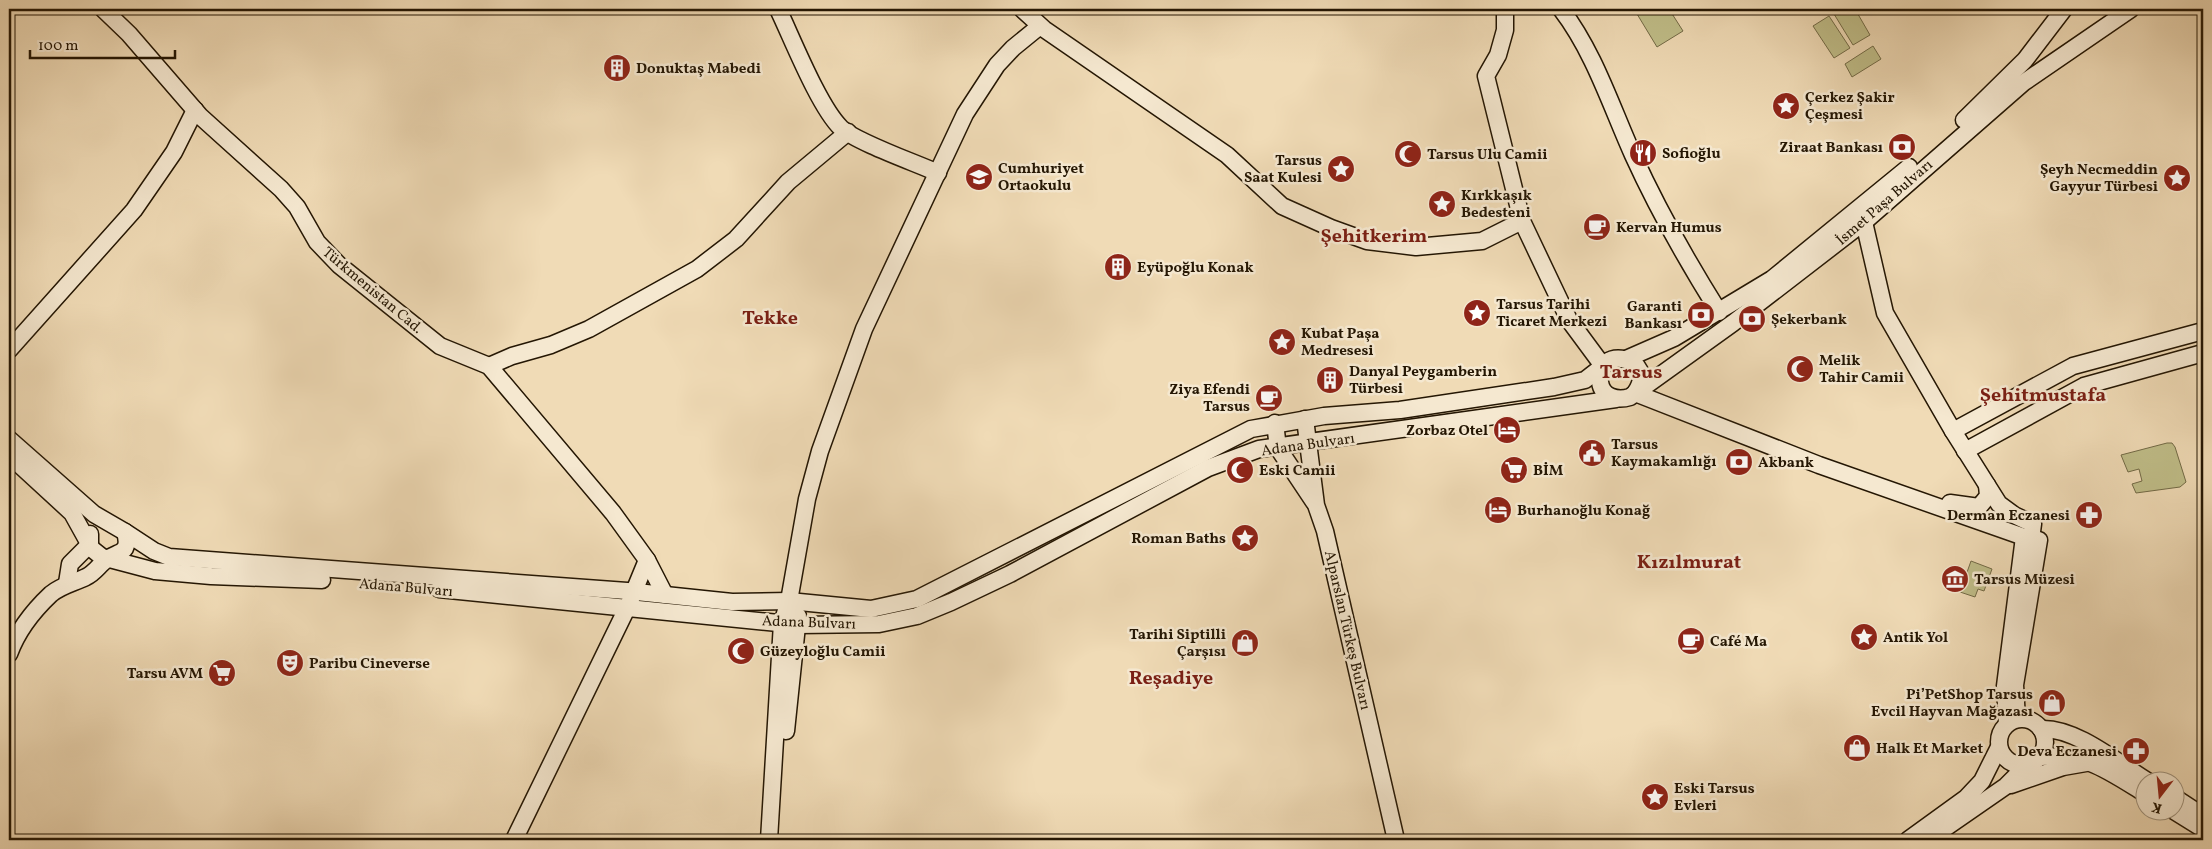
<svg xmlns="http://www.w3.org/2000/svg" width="2212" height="849" font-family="Vollkorn,serif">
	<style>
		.green { fill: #c0be89; stroke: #726a46 }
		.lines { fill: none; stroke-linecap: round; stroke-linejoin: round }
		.secondary-casing { stroke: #241603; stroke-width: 19 }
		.secondary { stroke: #f5e8d0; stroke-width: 16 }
		.labels { text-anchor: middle; stroke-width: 5; stroke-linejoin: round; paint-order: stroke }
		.poi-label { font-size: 15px; font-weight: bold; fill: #241603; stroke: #f5e8d0; text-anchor: start }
		.street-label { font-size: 15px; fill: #241603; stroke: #f5e8d0 }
		.district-label { font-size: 20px; font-weight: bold; fill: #7a1f14; stroke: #f5e8d0 }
	</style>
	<rect width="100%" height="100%" fill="#f0dbb6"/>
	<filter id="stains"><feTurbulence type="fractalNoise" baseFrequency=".004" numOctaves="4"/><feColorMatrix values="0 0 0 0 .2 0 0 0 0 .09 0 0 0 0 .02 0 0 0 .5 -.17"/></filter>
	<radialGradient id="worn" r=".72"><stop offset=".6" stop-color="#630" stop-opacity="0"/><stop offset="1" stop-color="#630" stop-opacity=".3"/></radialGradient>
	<!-- green -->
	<g class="green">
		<polygon points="1634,9 1669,9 1683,31 1657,47"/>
		<polygon points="1842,9 1855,9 1870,35 1853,45 1834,14"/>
		<polygon points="1829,16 1850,48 1834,58 1813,26"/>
		<polygon points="1873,46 1881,59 1852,77 1845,64"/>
		<polygon points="2167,443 2172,443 2175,447 2186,482 2180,487 2136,493 2132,484 2142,481 2139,469 2128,472 2121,455"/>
		<polygon points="1971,561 1992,569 1984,591 1978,589 1975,597 1960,592"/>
	</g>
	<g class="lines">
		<!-- secondary casing -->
		<g class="secondary-casing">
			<g id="secondary">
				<polyline points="103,9 129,34 200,116 281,189 297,207 317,242 339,265 440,346 489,366 613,513 647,560 665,595"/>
				<path d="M778,9C792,38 819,107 841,128C856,142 916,163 938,173"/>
				<polyline points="1022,9 1044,29 1227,155 1282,206 1331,228 1367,241 1416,247 1482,241 1522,221"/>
				<path d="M1561,9C1594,52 1611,106 1633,155C1658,210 1687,261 1719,312"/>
				<polyline points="1964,120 2025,60 2064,9"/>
				<polyline points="1859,216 1864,222 1885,313 1953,431 1999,504 2014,515 2033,524 2031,539"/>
				<polyline points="9,350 134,210 174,152 195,110"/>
				<polyline points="1626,359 1674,338 1772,279 1909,167"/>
				<polyline points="489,366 512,356 551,345 589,329 697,269 736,239 788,182 848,132"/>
				<path d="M1635,393C1661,356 1593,344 1600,382C1602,397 1617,401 1630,397L1733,323L1864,222L2023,83L2131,9"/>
				<polyline points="1635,393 1819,465 2024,537"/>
				<polyline points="1305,419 1316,505 1325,531 1396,840"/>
				<polyline points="1275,423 1278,448 1314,502"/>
				<polyline points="1953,431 2073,366 2203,331"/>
				<polyline points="9,439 94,514 125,532 154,551 169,557 627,591 732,602 789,601 871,609 917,599 1251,429 1324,416 1400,410 1554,387 1585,380 1603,366 1569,320 1522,221 1486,76 1498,55 1505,30 1505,9"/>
				<polyline points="1965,451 2084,386 2203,353"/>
				<polyline points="9,455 72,513 92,549 102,557 155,571 211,576 322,580"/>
				<polyline points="1950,503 1979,507 1988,496 1987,485"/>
				<polyline points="67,583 70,564 90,544 90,534"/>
				<polyline points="439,589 798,625 879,624 917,616 951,602 1010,574 1208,468 1259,449 1616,399"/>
				<path d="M9,654C17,632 34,610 51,594C62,585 74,583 86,577C95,573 99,565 107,559C119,551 131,554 125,532"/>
				<circle cx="2022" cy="742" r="23"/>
				<polyline points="2007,724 2005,686 2024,537 2039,540 2015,685 2017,719"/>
				<path d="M2041,729C2076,727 2119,764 2149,782"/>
				<polyline points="786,731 798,616"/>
				<path d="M2040,757C2085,753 2107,770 2144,793"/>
				<polyline points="2011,785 2063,767 2086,763"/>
				<polyline points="2174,797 2203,816"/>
				<polyline points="2174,811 2203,829"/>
				<polyline points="514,840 628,606 647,560"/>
				<polyline points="769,840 782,623 789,601 807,499 820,451 864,329 965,114 997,65 1013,48 1040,26"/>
				<polyline points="1908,840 1966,798 1982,781 1999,747"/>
				<polyline points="1928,840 2006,786 2027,765"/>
			</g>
		</g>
		<!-- secondary -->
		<use href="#secondary" class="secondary"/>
	</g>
	<!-- icons -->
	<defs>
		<g id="building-disc" transform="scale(1.4375)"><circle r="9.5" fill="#8f2418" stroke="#f5e8d0"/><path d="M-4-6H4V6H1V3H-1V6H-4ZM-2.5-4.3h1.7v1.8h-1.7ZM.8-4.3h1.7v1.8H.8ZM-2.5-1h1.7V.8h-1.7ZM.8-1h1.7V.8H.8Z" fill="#fff"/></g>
		<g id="sight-disc" transform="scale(1.4375)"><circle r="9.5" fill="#8f2418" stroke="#f5e8d0"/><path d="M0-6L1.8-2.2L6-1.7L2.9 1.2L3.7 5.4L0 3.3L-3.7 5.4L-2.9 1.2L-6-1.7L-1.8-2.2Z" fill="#fff"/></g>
		<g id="bank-disc" transform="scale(1.4375)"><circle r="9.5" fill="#8f2418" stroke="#f5e8d0"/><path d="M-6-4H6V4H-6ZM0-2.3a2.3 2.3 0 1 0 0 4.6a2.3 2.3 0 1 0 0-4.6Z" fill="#fff"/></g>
		<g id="restaurant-disc" transform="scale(1.4375)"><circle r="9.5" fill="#8f2418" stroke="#f5e8d0"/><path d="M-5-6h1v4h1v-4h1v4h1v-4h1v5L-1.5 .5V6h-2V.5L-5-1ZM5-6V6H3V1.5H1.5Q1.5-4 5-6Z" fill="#fff"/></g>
		<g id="mosque-disc" transform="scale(1.4375)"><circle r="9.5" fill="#8f2418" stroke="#f5e8d0"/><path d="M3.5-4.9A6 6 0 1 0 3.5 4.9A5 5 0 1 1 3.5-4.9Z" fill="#fff"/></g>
		<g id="school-disc" transform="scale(1.4375)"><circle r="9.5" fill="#8f2418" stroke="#f5e8d0"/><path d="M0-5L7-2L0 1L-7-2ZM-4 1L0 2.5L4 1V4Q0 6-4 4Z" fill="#fff"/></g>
		<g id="cafe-disc" transform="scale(1.4375)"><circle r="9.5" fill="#8f2418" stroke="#f5e8d0"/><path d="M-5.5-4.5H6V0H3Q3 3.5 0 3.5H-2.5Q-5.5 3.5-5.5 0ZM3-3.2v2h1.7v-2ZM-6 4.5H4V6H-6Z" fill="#fff"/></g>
		<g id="hotel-disc" transform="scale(1.4375)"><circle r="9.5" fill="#8f2418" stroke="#f5e8d0"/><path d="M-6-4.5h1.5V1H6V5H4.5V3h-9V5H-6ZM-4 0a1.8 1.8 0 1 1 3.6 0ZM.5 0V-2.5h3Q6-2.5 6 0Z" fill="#fff"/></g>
		<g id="civic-disc" transform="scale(1.4375)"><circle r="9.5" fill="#8f2418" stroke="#f5e8d0"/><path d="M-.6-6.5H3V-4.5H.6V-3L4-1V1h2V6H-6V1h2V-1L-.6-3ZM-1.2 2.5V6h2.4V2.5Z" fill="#fff"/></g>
		<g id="supermarket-disc" transform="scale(1.4375)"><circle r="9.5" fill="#8f2418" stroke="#f5e8d0"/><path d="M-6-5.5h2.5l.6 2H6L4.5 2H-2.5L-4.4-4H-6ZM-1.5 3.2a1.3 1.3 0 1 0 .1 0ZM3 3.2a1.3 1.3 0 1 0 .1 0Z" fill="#fff"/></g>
		<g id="pharmacy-disc" transform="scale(1.4375)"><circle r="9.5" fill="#8f2418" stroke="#f5e8d0"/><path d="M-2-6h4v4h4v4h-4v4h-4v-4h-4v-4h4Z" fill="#fff"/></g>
		<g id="museum-disc" transform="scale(1.4375)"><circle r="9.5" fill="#8f2418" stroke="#f5e8d0"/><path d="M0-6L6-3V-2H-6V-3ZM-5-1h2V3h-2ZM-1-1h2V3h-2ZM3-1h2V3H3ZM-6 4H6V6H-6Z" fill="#fff"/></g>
		<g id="shop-disc" transform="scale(1.4375)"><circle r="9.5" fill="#8f2418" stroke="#f5e8d0"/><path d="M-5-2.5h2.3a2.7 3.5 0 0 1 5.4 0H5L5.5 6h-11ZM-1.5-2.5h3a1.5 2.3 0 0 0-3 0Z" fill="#fff"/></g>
		<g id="theatre-disc" transform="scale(1.4375)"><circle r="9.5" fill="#8f2418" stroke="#f5e8d0"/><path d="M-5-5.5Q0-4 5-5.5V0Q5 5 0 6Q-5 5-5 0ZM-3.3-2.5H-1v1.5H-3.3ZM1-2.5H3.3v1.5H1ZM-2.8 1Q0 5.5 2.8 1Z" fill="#fff"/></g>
	</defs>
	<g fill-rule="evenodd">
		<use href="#building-disc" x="617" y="68"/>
		<use href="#sight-disc" x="1786" y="106"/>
		<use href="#bank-disc" x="1902" y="147"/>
		<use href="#restaurant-disc" x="1643" y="153"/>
		<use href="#mosque-disc" x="1408" y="154"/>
		<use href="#sight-disc" x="1341" y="169"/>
		<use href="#school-disc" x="979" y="177"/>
		<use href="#sight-disc" x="2177" y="178"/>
		<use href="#sight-disc" x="1442" y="204"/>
		<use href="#cafe-disc" x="1597" y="227"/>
		<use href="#building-disc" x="1118" y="267"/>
		<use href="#sight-disc" x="1477" y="313"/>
		<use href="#bank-disc" x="1701" y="315"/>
		<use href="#bank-disc" x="1752" y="319"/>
		<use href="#sight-disc" x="1282" y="342"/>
		<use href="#mosque-disc" x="1800" y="369"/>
		<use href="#building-disc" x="1330" y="380"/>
		<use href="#cafe-disc" x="1269" y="398"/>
		<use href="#hotel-disc" x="1507" y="430"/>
		<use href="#civic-disc" x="1592" y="453"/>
		<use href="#bank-disc" x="1739" y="462"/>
		<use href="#mosque-disc" x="1240" y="470"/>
		<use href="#supermarket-disc" x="1514" y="470"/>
		<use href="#hotel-disc" x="1498" y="510"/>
		<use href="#pharmacy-disc" x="2089" y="515"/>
		<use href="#sight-disc" x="1245" y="538"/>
		<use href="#museum-disc" x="1955" y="579"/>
		<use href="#sight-disc" x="1864" y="637"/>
		<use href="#cafe-disc" x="1691" y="641"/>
		<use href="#shop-disc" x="1245" y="643"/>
		<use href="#mosque-disc" x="741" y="651"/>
		<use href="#theatre-disc" x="290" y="663"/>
		<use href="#supermarket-disc" x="222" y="673"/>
		<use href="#shop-disc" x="2052" y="703"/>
		<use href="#shop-disc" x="1857" y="748"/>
		<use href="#pharmacy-disc" x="2136" y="751"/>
		<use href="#sight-disc" x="1655" y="797"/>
	</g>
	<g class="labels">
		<!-- poi labels -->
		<g class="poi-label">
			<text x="636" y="73">Donuktaş Mabedi</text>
			<text x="1805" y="102">Çerkez Şakir<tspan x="1805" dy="17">Çeşmesi</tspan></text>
			<text x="1883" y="152" text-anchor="end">Ziraat Bankası</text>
			<text x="1662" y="158">Sofioğlu</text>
			<text x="1427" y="159">Tarsus Ulu Camii</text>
			<text x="1322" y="165" text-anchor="end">Tarsus<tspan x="1322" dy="17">Saat Kulesi</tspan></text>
			<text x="998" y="173">Cumhuriyet<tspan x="998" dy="17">Ortaokulu</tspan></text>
			<text x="2158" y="174" text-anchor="end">Şeyh Necmeddin<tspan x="2158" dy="17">Gayyur Türbesi</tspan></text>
			<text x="1461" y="200">Kırkkaşık<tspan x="1461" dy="17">Bedesteni</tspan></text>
			<text x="1616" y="232">Kervan Humus</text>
			<text x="1137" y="272">Eyüpoğlu Konak</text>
			<text x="1496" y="309">Tarsus Tarihi<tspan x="1496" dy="17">Ticaret Merkezi</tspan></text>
			<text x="1682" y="311" text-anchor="end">Garanti<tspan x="1682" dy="17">Bankası</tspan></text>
			<text x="1771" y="324">Şekerbank</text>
			<text x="1301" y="338">Kubat Paşa<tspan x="1301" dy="17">Medresesi</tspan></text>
			<text x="1819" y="365">Melik<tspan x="1819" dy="17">Tahir Camii</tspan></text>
			<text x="1349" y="376">Danyal Peygamberin<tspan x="1349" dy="17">Türbesi</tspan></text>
			<text x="1250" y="394" text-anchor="end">Ziya Efendi<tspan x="1250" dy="17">Tarsus</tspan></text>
			<text x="1488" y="435" text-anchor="end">Zorbaz Otel</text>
			<text x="1611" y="449">Tarsus<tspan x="1611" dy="17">Kaymakamlığı</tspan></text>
			<text x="1758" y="467">Akbank</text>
			<text x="1259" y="475">Eski Camii</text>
			<text x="1533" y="475">BİM</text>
			<text x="1517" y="515">Burhanoğlu Konağ</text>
			<text x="2070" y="520" text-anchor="end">Derman Eczanesi</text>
			<text x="1226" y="543" text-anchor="end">Roman Baths</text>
			<text x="1974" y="584">Tarsus Müzesi</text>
			<text x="1226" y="639" text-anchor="end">Tarihi Siptilli<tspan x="1226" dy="17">Çarşısı</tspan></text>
			<text x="1883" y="642">Antik Yol</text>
			<text x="1710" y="646">Café Ma</text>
			<text x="760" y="656">Güzeyloğlu Camii</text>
			<text x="309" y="668">Paribu Cineverse</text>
			<text x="203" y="678" text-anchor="end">Tarsu AVM</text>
			<text x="2033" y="699" text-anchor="end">Pi’PetShop Tarsus<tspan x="2033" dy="17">Evcil Hayvan Mağazası</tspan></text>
			<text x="1876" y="753">Halk Et Market</text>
			<text x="2117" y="756" text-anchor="end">Deva Eczanesi</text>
			<text x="1674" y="793">Eski Tarsus<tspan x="1674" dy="17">Evleri</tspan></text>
		</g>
		<!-- street labels -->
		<g class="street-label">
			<text transform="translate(1884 202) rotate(-41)" y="5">İsmet Paşa Bulvarı</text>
			<text transform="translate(373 290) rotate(40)" y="5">Türkmenistan Cad.</text>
			<text transform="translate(1308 444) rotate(-8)" y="5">Adana Bulvarı</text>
			<text transform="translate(406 587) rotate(5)" y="5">Adana Bulvarı</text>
			<text transform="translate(809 622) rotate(2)" y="5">Adana Bulvarı</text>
			<text transform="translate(1348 630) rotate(77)" y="5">Alparslan Türkeş Bulvarı</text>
		</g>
		<!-- district labels -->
		<g class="district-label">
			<text x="1374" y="242">Şehitkerim</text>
			<text x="770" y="324">Tekke</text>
			<text x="1631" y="378">Tarsus</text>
			<text x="2043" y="401">Şehitmustafa</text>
			<text x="1689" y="568">Kızılmurat</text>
			<text x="1171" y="684">Reşadiye</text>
		</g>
	</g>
	<!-- margin -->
	<rect width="2212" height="849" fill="none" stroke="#f0dbb6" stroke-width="30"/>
	<rect x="10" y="10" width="2192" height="829" fill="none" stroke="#241603" stroke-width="2.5"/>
	<rect x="15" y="15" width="2182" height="819" fill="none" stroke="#241603"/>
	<!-- north arrow -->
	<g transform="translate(2160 796) rotate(196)"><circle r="24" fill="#f5e8d0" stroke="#a1947e"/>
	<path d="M0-4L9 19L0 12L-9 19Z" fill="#8f2418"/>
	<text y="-8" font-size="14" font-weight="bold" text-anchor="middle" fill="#241603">K</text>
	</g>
	<!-- scale -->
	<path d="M30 50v8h145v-8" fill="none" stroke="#241603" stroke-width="2.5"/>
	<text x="38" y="50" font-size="15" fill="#241603" stroke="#f5e8d0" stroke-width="4" paint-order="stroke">100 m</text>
	<rect width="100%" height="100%" filter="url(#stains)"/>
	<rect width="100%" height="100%" fill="url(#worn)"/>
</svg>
